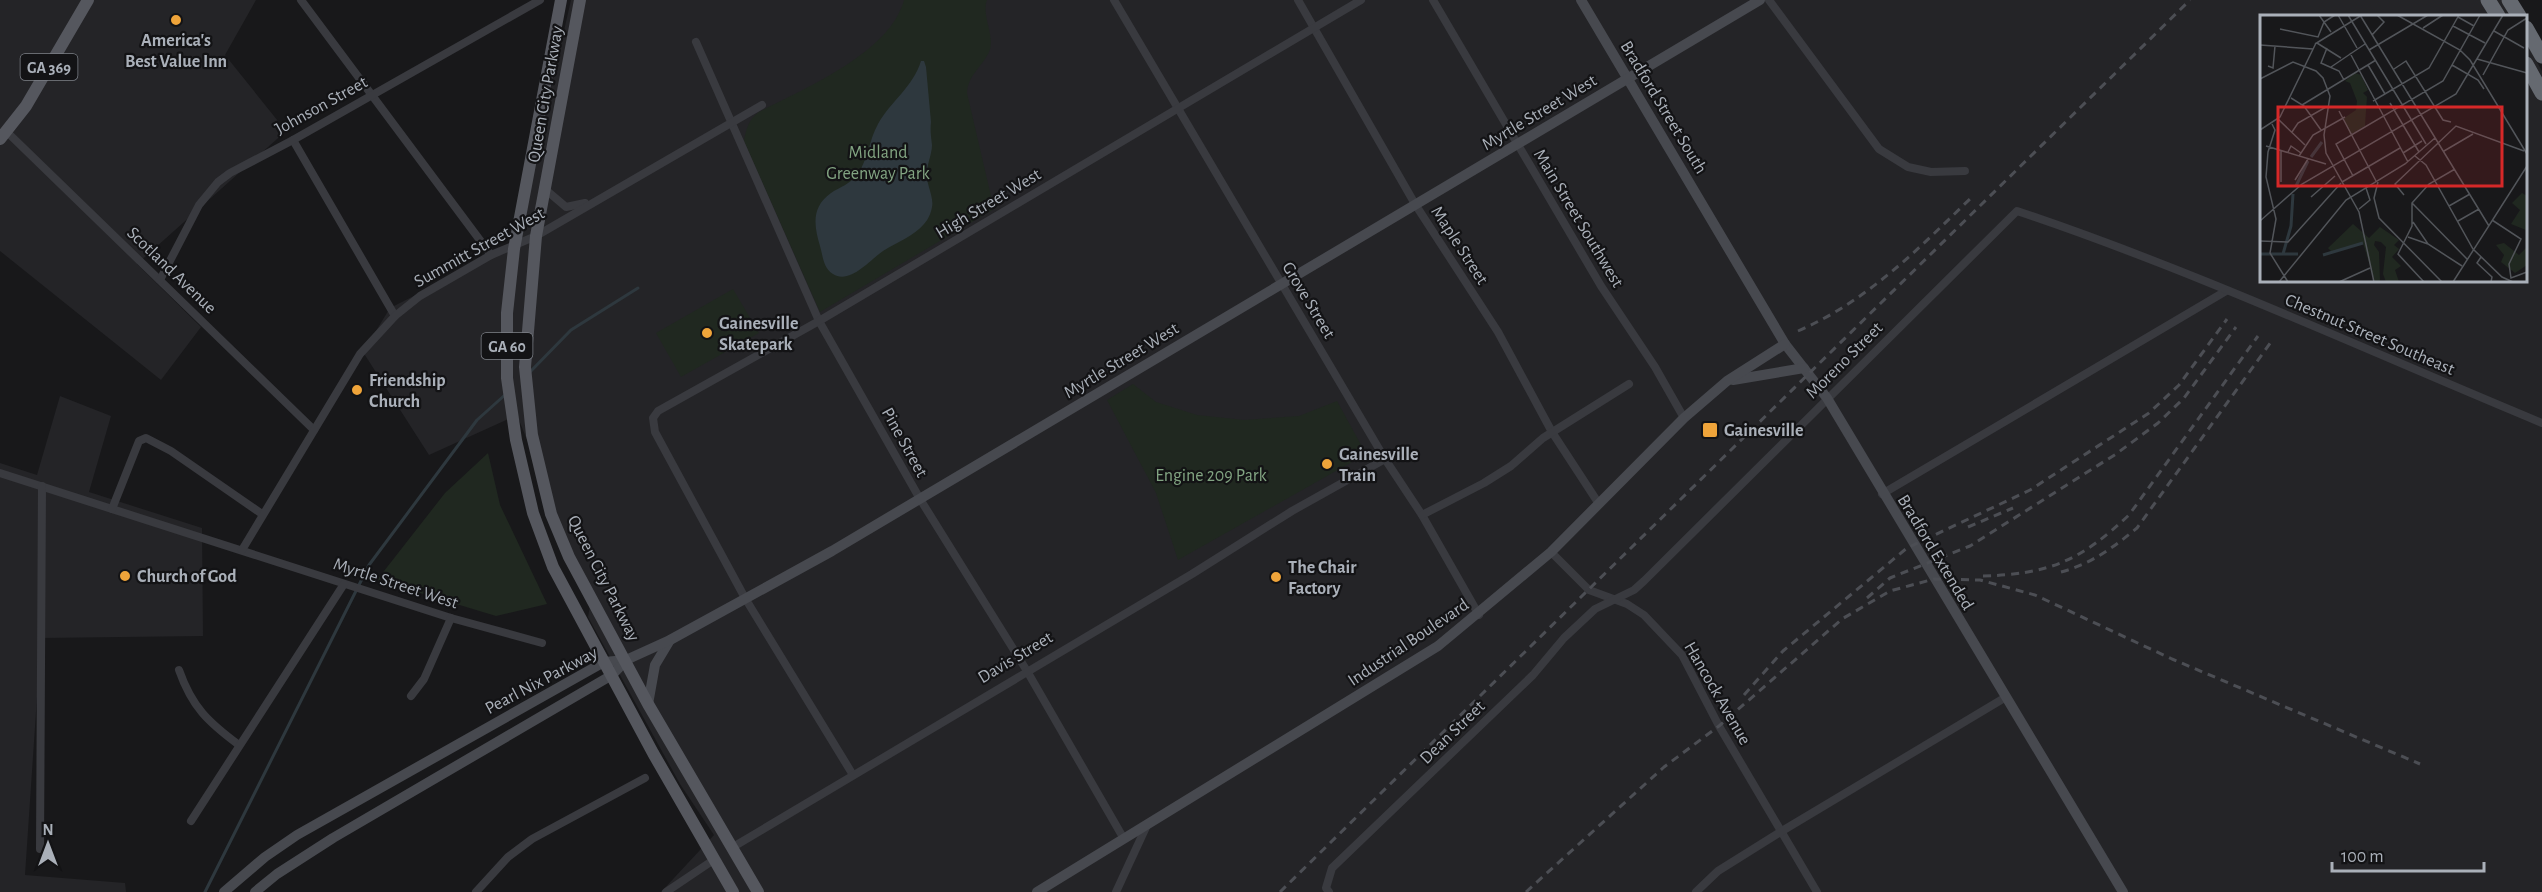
<svg xmlns="http://www.w3.org/2000/svg" width="2542" height="892" font-family="'Alegreya Sans',sans-serif">
	<style>
		.built { fill: #242427 }
		.green { fill: #202820 }
		.water { fill: #2e383e }
		.lines { fill: none; stroke-linecap: round; stroke-linejoin: round }
		.stream { stroke: #2e383e; stroke-width: 3 }
		.street { stroke: #393a3f; stroke-width: 8 }
		.secondary { stroke: #47494f; stroke-width: 10 }
		.primary { stroke: #55575e; stroke-width: 12 }
		.highway { stroke: #656970; stroke-width: 15 }
		.rail { stroke: #4c4e54; stroke-width: 3; stroke-dasharray: 8 6; stroke-linecap: butt }
		.poi-dot { fill: #efa43a; stroke: #131315; stroke-width: 2 }
		.labels { text-anchor: middle; stroke-width: 4.5; stroke-linejoin: round; paint-order: stroke }
		.shield { fill: #131315; stroke: #7d8188; stroke-width: 1.5 }
		.shield-label { font-size: 16px; font-weight: bold; fill: #aab0b9 }
		.poi-label { font-size: 18px; font-weight: bold; fill: #aab0b9; stroke: #131315; text-anchor: start }
		.street-label { font-size: 18px; fill: #aab0b9; stroke: #131315 }
		.park-label { font-size: 18px; fill: #82a482; stroke: #131315 }
		.inset-river { fill: none; stroke: #2e383e; stroke-width: 3 }
		.inset-road { fill: none; stroke: #52555a; stroke-width: 1.5 }
		.view { fill: #d62828; fill-opacity: 0.15; stroke: #d62828; stroke-width: 3 }
		.inset-edge { fill: none; stroke: #aab0b9; stroke-width: 3 }
	</style>
	<rect width="100%" height="100%" fill="#18181a"/>
	<!-- built -->
	<g class="built">
		<polygon points="0,0 256,0 225,55 286,131 137,264 201,327 161,380 0,251"/>
		<polygon points="571,0 2501,0 2511,16 2262,16 2262,280 2526,280 2526,42 2542,71 2542,892 661,892 714,835 680,784 588,617 591,600 517,415 429,455 363,352 390,308 515,245"/>
		<polygon points="60,396 111,416 89,492 202,528 203,636 41,638 25,875 125,883 126,892 0,892 0,463 37,475"/>
	</g>
	<!-- green -->
	<g class="green">
		<path d="M904,0H987C981,16 996,36 989,52C982,67 968,75 967,93L994,209L820,312L744,141C746,129 749,119 759,112C805,88 890,53 904,0Z"/>
		<polygon points="733,289 759,333 681,377 656,333"/>
		<polygon points="1133,384 1156,402 1197,415 1244,420 1299,416 1337,401 1366,454 1178,560 1156,493 1107,400"/>
		<polygon points="488,453 500,505 547,604 496,616 377,580 445,493"/>
	</g>
	<!-- water -->
	<path class="water" d="M921,61H924L926,67L931,122C930,131 931,136 932,145C932,155 926,166 927,176C927,186 934,197 932,207C931,213 928,220 924,224C914,236 897,242 883,251C871,259 850,285 833,274C823,268 823,256 820,246C814,226 811,207 831,193C840,187 850,184 857,175C868,160 869,140 878,124C891,101 913,87 921,61Z"/>
	<g class="lines">
		<!-- stream -->
		<g class="stream">
			<polyline points="529,373 571,330 638,288"/>
			<polyline points="205,892 369,565 477,420 506,394"/>
		</g>
		<!-- street -->
		<g class="street">
			<polyline points="301,0 491,255"/>
			<polyline points="1114,0 1385,459 1422,515 1479,615"/>
			<polyline points="1298,0 1415,204 1498,332 1552,432 1599,504"/>
			<polyline points="1433,0 1601,286 1655,367 1684,418"/>
			<polyline points="1769,0 1879,149 1908,167 1931,172 1965,171"/>
			<polyline points="696,42 819,321 920,499 1027,671 1124,839"/>
			<polyline points="7,132 314,430"/>
			<polyline points="293,140 395,316"/>
			<polyline points="546,190 566,207 585,203"/>
			<polyline points="160,280 199,205 218,182 230,173 293,140 540,0"/>
			<polyline points="0,473 451,618 542,643"/>
			<polyline points="1882,494 2226,291"/>
			<polyline points="112,509 139,441 146,438 171,451 262,514"/>
			<polyline points="1422,515 1484,483 1511,466 1543,438 1629,384"/>
			<polyline points="242,550 360,354 395,316 420,296 491,255 536,236 762,105"/>
			<polyline points="1551,552 1589,590 1627,604 1644,615 1682,655 1719,726 1817,892"/>
			<path d="M179,670C192,707 208,722 239,745"/>
			<polyline points="411,696 424,679 451,618"/>
			<polyline points="853,775 745,598 655,432 653,418 658,411 819,321 1361,0"/>
			<polyline points="191,821 344,584"/>
			<polyline points="733,847 1192,574 1292,511 1385,459"/>
			<polyline points="40,849 42,486"/>
			<polyline points="476,892 508,857 532,839 645,778"/>
			<polyline points="666,892 715,859"/>
			<polyline points="1116,892 1147,825"/>
			<path d="M1329,892L1326,888L1332,868L1533,675L1564,638L1595,609L1634,590L1644,581L2017,211C2196,271 2368,351 2542,423"/>
			<polyline points="1696,892 1718,871 1782,831 2006,697"/>
		</g>
		<!-- secondary -->
		<g class="secondary">
			<polyline points="1581,0 1785,344 1827,398 2123,892"/>
			<polyline points="1733,380 1804,368"/>
			<polyline points="648,704 655,665 670,640"/>
			<polyline points="224,892 265,857 297,835 604,662 626,660 670,640 832,551 1760,0"/>
			<polyline points="255,892 277,874 333,838 612,675 626,660"/>
			<polyline points="1037,892 1438,646 1551,552 1684,418 1727,381 1785,344"/>
		</g>
		<!-- primary -->
		<g class="primary">
			<polyline points="561,0 514,249 507,313 507,378 516,440 533,513 553,567 653,753 733,892"/>
			<polyline points="580,0 536,236 525,367 532,435 551,514 569,557 648,704 758,892"/>
			<polyline points="0,139 26,106 88,0"/>
		</g>
		<!-- highway -->
		<g class="highway">
			<polyline points="2488,0 2498,16"/>
			<polyline points="2509,0 2519,16"/>
			<polyline points="2526,28 2542,56"/>
			<polyline points="2526,64 2542,93"/>
		</g>
		<!-- rail -->
		<g class="rail">
			<path d="M1798,331C1869,300 1918,249 1973,196"/>
			<polyline points="1968,527 2013,508"/>
			<path d="M2061,572C2091,564 2114,547 2137,528L2271,342"/>
			<path d="M1983,576C2050,574 2080,561 2129,515L2258,336"/>
			<polyline points="1867,598 1890,578 1970,546 2116,454 2158,423 2184,398 2236,327"/>
			<polyline points="1744,695 1783,651 1907,548 2030,490 2149,413 2179,385 2227,319"/>
			<polyline points="1280,892 2190,0"/>
			<polyline points="1526,892 1664,767 1719,726 1842,619 1890,591 1934,579 1980,580 2035,595 2172,659 2420,764"/>
		</g>
	</g>
	<!-- markers -->
	<g class="poi-dot">
		<circle cx="176" cy="20" r="6"/>
		<circle cx="707" cy="333" r="6"/>
		<circle cx="357" cy="390" r="6"/>
		<rect x="1702" y="422" width="16" height="16" rx="3"/>
		<circle cx="1327" cy="464" r="6"/>
		<circle cx="125" cy="576" r="6"/>
		<circle cx="1276" cy="577" r="6"/>
	</g>
	<g class="labels">
		<!-- shield labels -->
		<g class="shield">
			<rect x="20.5" y="54" width="57" height="26" rx="4.5"/>
			<rect x="481.5" y="333" width="51" height="26" rx="4.5"/>
		</g>
		<g class="shield-label">
			<text x="49" y="73">GA 369</text>
			<text x="507" y="352">GA 60</text>
		</g>
		<!-- poi labels -->
		<g class="poi-label">
			<text x="176" y="46" text-anchor="middle">America's<tspan x="176" dy="21">Best Value Inn</tspan></text>
			<text x="719" y="329">Gainesville<tspan x="719" dy="21">Skatepark</tspan></text>
			<text x="369" y="386">Friendship<tspan x="369" dy="21">Church</tspan></text>
			<text x="1724" y="436">Gainesville</text>
			<text x="1339" y="460">Gainesville<tspan x="1339" dy="21">Train</tspan></text>
			<text x="1288" y="573">The Chair<tspan x="1288" dy="21">Factory</tspan></text>
			<text x="137" y="582">Church of God</text>
		</g>
		<!-- street labels -->
		<g class="street-label">
			<text transform="translate(545 94) rotate(-80)" y="6">Queen City Parkway</text>
			<text transform="translate(321 105) rotate(-29)" y="6">Johnson Street</text>
			<text transform="translate(1664 107) rotate(59)" y="6">Bradford Street South</text>
			<text transform="translate(1539 112) rotate(-31)" y="6">Myrtle Street West</text>
			<text transform="translate(988 203) rotate(-31)" y="6">High Street West</text>
			<text transform="translate(1579 218) rotate(59)" y="6">Main Street Southwest</text>
			<text transform="translate(1460 245) rotate(57)" y="6">Maple Street</text>
			<text transform="translate(479 247) rotate(-29)" y="6">Summitt Street West</text>
			<text transform="translate(172 270) rotate(44)" y="6">Scotland Avenue</text>
			<text transform="translate(1309 300) rotate(59)" y="6">Grove Street</text>
			<text transform="translate(2370 334) rotate(23)" y="6">Chestnut Street Southeast</text>
			<text transform="translate(1121 360) rotate(-31)" y="6">Myrtle Street West</text>
			<text transform="translate(1844 360) rotate(-45)" y="6">Moreno Street</text>
			<text transform="translate(905 442) rotate(61)" y="6">Pine Street</text>
			<text transform="translate(1936 552) rotate(59)" y="6">Bradford Extended</text>
			<text transform="translate(604 578) rotate(63)" y="6">Queen City Parkway</text>
			<text transform="translate(396 583) rotate(18)" y="6">Myrtle Street West</text>
			<text transform="translate(1408 642) rotate(-34)" y="6">Industrial Boulevard</text>
			<text transform="translate(1015 657) rotate(-31)" y="6">Davis Street</text>
			<text transform="translate(541 680) rotate(-28)" y="6">Pearl Nix Parkway</text>
			<text transform="translate(1718 693) rotate(60)" y="6">Hancock Avenue</text>
			<text transform="translate(1452 732) rotate(-44)" y="6">Dean Street</text>
		</g>
		<!-- park labels -->
		<g class="park-label">
			<text x="878" y="158">Midland<tspan x="878" dy="21">Greenway Park</tspan></text>
			<text x="1211" y="481">Engine 209 Park</text>
		</g>
	</g>
	<!-- overview -->
	<g transform="translate(2260 15)">
		<rect width="267" height="267" fill="#18181a"/>
		<path d="M95,58L101,60L108,75L103,78L107,82L105,111L90,120L84,103L96,95L97,86L90,68L85,66ZM262,178L267,181V250L255,258L241,247L244,240L236,230L244,228L259,240L266,233V215L251,209L260,195L252,188ZM93,209L109,223L120,212L139,225L134,230L139,234L132,242L141,251L135,255L139,267H126L123,259L126,232L121,227L115,226L114,230L119,237L120,267H115L103,228L72,237L68,233Z" fill="#202820"/>
		<path class="inset-river" d="M51,142L62,127M36,171L48,146M0,239H38M23,239L31,211L33,179M63,240L103,228"/>
		<path class="inset-road" d="M59,0L71,17M78,0L97,33M88,0L166,129M100,0L229,211M137,0L200,35L210,45L267,139M198,2L214,11M193,11L225,28M163,13L183,0M20,14L58,22L64,7L75,0M234,16L264,33M112,20L124,7L117,0M57,28L81,43M55,29L102,0M0,30L53,34M67,33L61,48L79,56L84,65M109,35L168,0M90,38L148,147M217,44L267,58M108,50L125,79M192,50L218,65L224,74M8,51L13,53L15,31M71,52L105,29M134,54L146,46L183,105L191,107M223,60L248,15L267,3M0,64L33,47L56,56L63,63L70,81L64,120L66,138L99,197L114,267M31,83L44,91L61,115M113,86L169,53L199,0M130,88L159,137M42,90L116,45M79,96L116,166M18,104L45,130M12,109L15,115L8,137L6,162L16,204L10,238L28,267M0,115L20,102L56,28M32,117L38,108L66,92M6,131L66,149M184,136L213,119M28,137L31,131L41,138M143,138L162,126M39,141L53,120L85,102M155,141L166,150L213,234L242,262L253,267M93,161L76,129L183,66L220,0M35,165L48,144M21,167V136M82,167L140,133M118,167L114,183L119,203L182,267M144,180L135,169L196,111L264,136M51,182L75,161M152,188L207,244M189,191L210,179M99,194L110,185L106,173M232,205L261,224L249,249L251,263L267,257M0,206L42,169L196,79L243,0M198,206L219,194M153,207L168,229L202,251M148,222L168,229M0,226L28,227L81,168M221,242L217,248L232,262L231,267M19,267L86,185L145,149L175,123M79,267L110,253M164,267L138,239L152,211V188L169,169L195,154M193,267L267,151"/>
		<path class="view" d="M18,92H242V171H18Z"/>
		<rect width="267" height="267" class="inset-edge"/>
	</g>
	<!-- north arrow -->
	<g transform="translate(48 844)" stroke="#131315" stroke-width="4.5" paint-order="stroke">
	<path d="M0-4.5L10 22L0 15L-10 22Z" fill="#aab0b9"/>
	<text y="-9" font-size="16" font-weight="bold" text-anchor="middle" fill="#aab0b9">N</text>
	</g>
	<!-- scale -->
	<path d="M2332 862v9h152v-9" fill="none" stroke="#aab0b9" stroke-width="3"/>
	<text x="2341" y="862" font-size="18" fill="#aab0b9" stroke="#131315" stroke-width="4.5" paint-order="stroke">100 m</text>
</svg>
